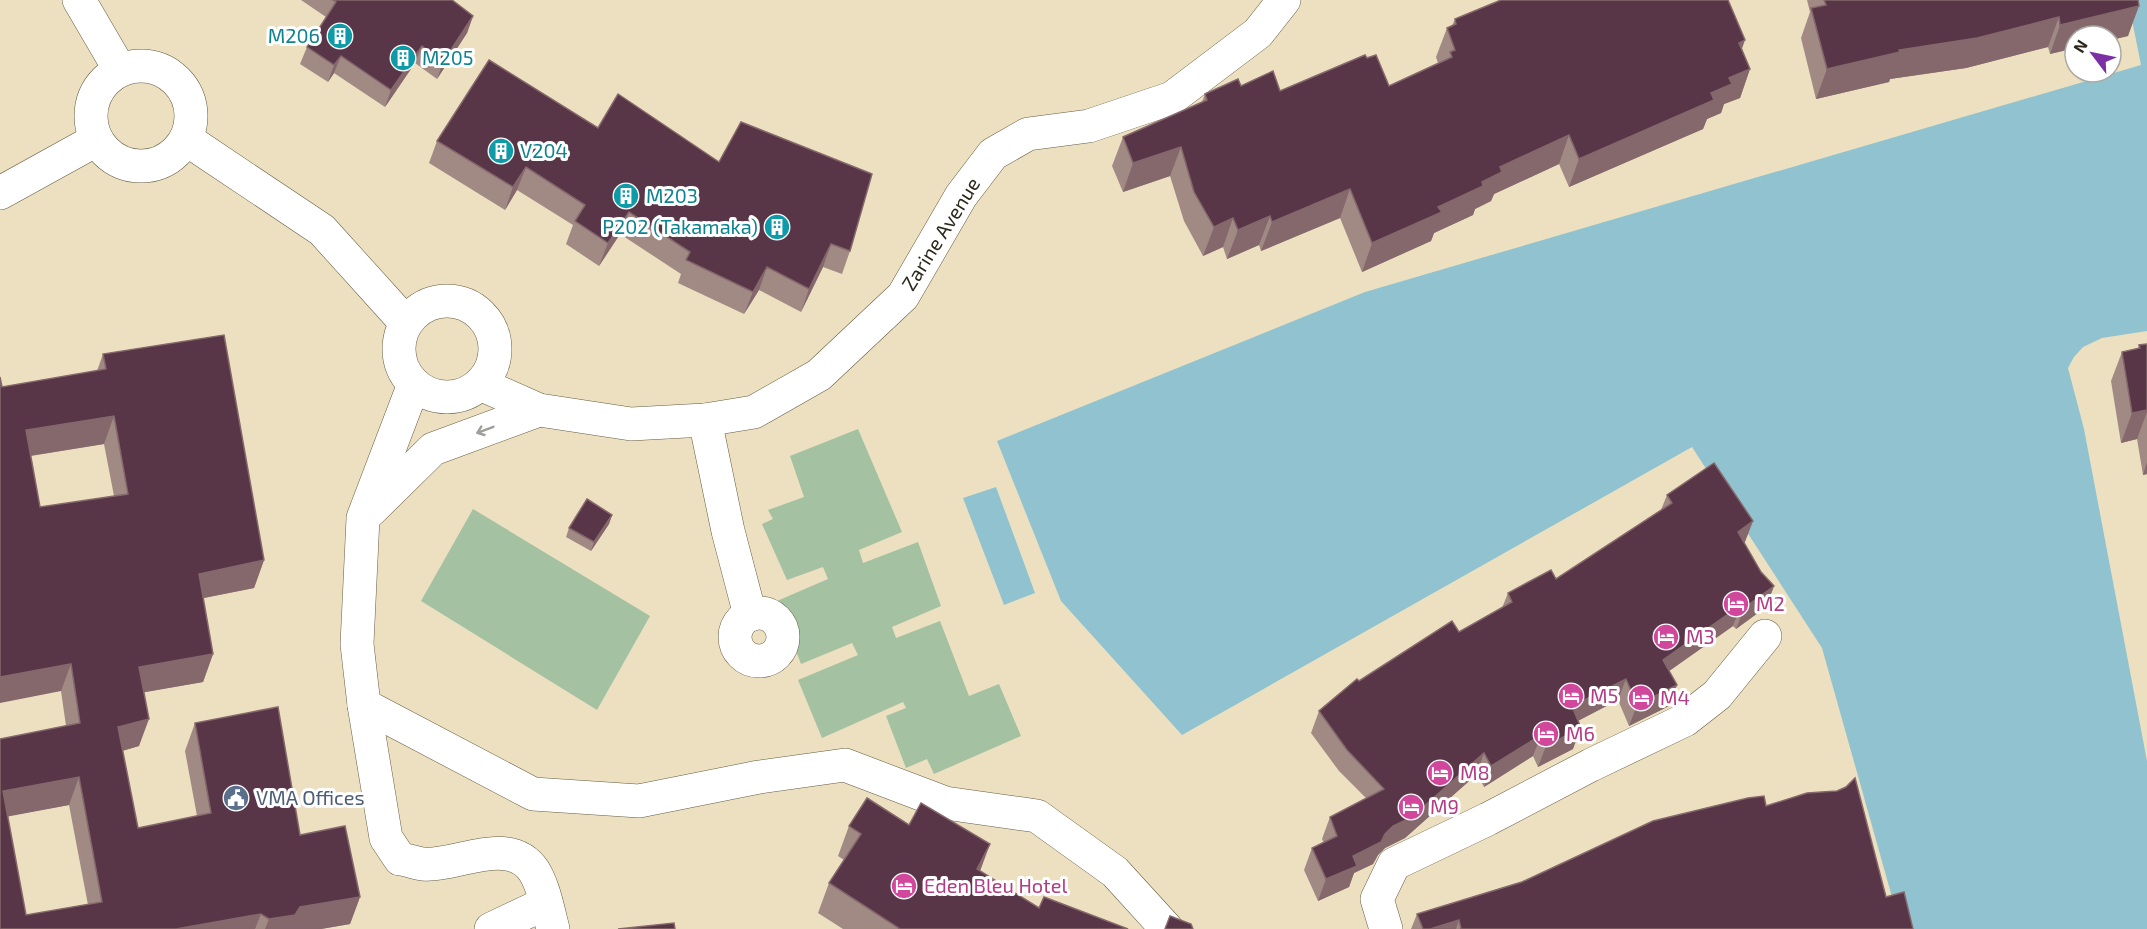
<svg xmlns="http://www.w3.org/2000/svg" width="2147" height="929" font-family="'Exo 2',sans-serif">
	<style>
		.green { fill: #a4c1a2 }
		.water { fill: #90c3cf }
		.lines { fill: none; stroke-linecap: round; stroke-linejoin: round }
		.street-casing { stroke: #665c41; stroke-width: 34 }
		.street { stroke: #fff; stroke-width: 33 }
		.wall { fill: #a28a84; fill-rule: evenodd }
		.shaded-wall { fill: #84686c }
		.building { fill: #583547; stroke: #84686c; stroke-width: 1.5; fill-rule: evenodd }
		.oneway { stroke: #a09e98 }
		.labels { text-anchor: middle; stroke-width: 6; stroke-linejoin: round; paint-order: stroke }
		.culture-label { font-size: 20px; fill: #0d838f; stroke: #fff; text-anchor: start }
		.street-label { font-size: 20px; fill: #2b271b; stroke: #fff }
		.hotel-label { font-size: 20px; fill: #b23c85; stroke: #fff; text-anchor: start }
		.service-label { font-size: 20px; fill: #4e5e75; stroke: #fff; text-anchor: start }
	</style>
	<rect width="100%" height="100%" fill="#ece0c1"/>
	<!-- green -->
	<g class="green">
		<polygon points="858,429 902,532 859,550 863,563 918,542 941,606 892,627 896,638 940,621 969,696 999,684 1021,736 934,774 927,759 906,768 886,716 906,708 903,702 822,738 798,680 858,655 852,643 801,664 777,601 828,579 823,567 787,580 762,524 773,519 768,510 804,497 790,456"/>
		<polygon points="473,509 650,616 597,710 421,601"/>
	</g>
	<!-- water -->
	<g class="water">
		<polygon points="2128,0 2147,0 2147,331 2102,338 2083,347 2074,357 2068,368 2084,429 2147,761 2147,929 1901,929 1822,648 1692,447 1182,735 1061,601 997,441 1365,292 2141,65"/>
		<polygon points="996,487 1035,593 1004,605 963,498"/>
	</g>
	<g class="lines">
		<!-- street casing -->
		<g class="street-casing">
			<g id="street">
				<polyline points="79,0 120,70"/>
				<circle cx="141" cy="116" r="50"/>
				<polyline points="186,139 322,230 406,323"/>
				<polyline points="0,193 96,140"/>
				<circle cx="447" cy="349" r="48"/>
				<path d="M414,384L363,518L357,644L364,705L386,838L400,859C408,860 416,863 423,864C456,867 510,834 534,871C544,887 548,910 553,929"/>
				<polyline points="480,384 539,410 631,424 705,420 754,412 819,375 903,296 961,196 993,154 1028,134 1089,126 1172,98 1258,33 1284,0"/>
				<polyline points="705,420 728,531 750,615"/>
				<polyline points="370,511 433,449 539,410"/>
				<circle cx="759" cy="637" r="24"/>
				<polyline points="364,705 533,794 639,801 759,777 845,765 945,803 1037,816 1115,872 1167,929"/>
				<polyline points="491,929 546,903"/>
				<polyline points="1386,929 1377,899 1394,864 1488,819 1591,765 1685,720 1717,695 1765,636"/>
			</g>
		</g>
		<!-- street -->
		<use href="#street" class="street"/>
	</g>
	<!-- wall -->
	<g class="wall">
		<polygon points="301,0 452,0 473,16 467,33 437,79 415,63 385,107 334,73 328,82 300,64 307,47 326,17"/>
		<polygon points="1807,0 2138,0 2128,36 2111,40 2111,36 2075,36 2075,48 2050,54 2048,47 1966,68 1890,79 1889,82 1816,99 1801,38 1810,12"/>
		<polygon points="1455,19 1742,49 1750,69 1740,98 1724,104 1721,113 1707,119 1703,129 1569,187 1559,164 1494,194 1491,201 1475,209 1473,215 1434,233 1431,241 1362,272 1340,218 1261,251 1259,245 1227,259 1223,247 1203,256 1184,221 1170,176 1123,192 1112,166 1123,137 1202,102 1205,94 1241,86 1280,91 1367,58 1389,86 1438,63 1436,57 1447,28 1452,26"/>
		<polygon points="598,128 850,251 842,274 823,267 801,312 759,290 744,314 678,283 681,274 620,234 599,266 566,244 573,225 517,190 505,210 429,163 437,141"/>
		<polygon points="2147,344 2147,474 2143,475 2137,439 2121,443 2111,381 2122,352 2138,348 2139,345"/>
		<path d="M103,354L264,560L254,588L203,598L213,654L203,682L144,692L139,746L122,751L138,828L197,816L185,751L195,723L300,835L360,897L350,924L321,929H0V739L66,726L61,691L2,387L97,371ZM104,444L114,496L40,507L31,456ZM69,805L88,905L26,915L8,816Z"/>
		<polygon points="1667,495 1745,542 1744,543 1761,572 1774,586 1766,607 1736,629 1733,626 1669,671 1677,685 1669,706 1629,726 1618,700 1578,721 1573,749 1538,767 1533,756 1484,787 1477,774 1405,838 1385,848 1378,855 1373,864 1354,873 1349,887 1318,901 1304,870 1312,848 1324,843 1322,839 1330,817 1366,798 1339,771 1311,733 1319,711 1359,681 1459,632 1502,608 1508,593 1556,579 1661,510"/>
		<polygon points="612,515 609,524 591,551 566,537 569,528"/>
		<polygon points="1766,806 1886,897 1913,929 1411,929 1417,914"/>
		<polygon points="849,826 980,871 1039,908 1128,929 843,929 818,913 829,883 844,860 838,856"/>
	</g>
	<!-- shaded-wall -->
	<g class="shaded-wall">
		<polygon points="2139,6 2128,36 2111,40 2111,36 2075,36 2075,48 2050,54 2060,25"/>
		<polygon points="473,16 467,33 437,79 443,62"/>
		<polygon points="2059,17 2048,47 1966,68 1890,79 1889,82 1816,99 1827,69 1899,50"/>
		<polygon points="1745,40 1735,69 1739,43"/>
		<polygon points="422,46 415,63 385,107 391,90"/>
		<polygon points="341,56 334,73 328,82 334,65"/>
		<polygon points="1750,69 1740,98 1724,104 1721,113 1707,119 1703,129 1569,187 1579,159 1729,78"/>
		<polygon points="1569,135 1559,164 1494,194 1491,201 1475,209 1473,215 1434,233 1431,241 1362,272 1372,243 1438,207 1500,167"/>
		<polygon points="1181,147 1170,176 1123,192 1133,163"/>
		<polygon points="526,167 517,190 505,210 513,187"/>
		<polygon points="1350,189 1340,218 1261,251 1272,222"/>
		<polygon points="629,212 620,234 599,266 608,243"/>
		<polygon points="1270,216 1259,245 1227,259 1238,230"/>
		<polygon points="1233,218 1223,247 1203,256 1214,227"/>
		<polygon points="831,244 823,267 801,312 809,289"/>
		<polygon points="767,267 759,290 744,314 753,292"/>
		<polygon points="2147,410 2147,412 2137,439 2121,443 2132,413"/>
		<polygon points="114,416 104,444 16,458 26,430"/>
		<polygon points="2147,462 2147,474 2143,475"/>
		<polygon points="612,515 609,524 591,551 594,542"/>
		<polygon points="1753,521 1745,542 1730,553 1738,532"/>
		<polygon points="264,560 254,588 189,601 199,574"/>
		<polygon points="1774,586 1766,607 1736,629 1744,608"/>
		<polygon points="1741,605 1733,626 1655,681 1663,660"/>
		<polygon points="213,654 203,682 129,695 139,667"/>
		<polygon points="71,664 61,691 0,703 0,677"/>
		<polygon points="1626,679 1618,700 1564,728 1572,706"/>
		<polygon points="1677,685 1669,706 1629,726 1637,705"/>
		<polygon points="149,719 139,746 108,755 118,727"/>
		<polygon points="1581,728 1573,749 1538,767 1546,746"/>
		<polygon points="1541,735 1533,756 1484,787 1491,766"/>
		<polygon points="1484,753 1477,774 1405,838 1385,848 1378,855 1373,864 1354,873 1349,887 1318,901 1326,879 1353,856 1385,834 1393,826"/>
		<polygon points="79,777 69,805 0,818 3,791"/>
		<polygon points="990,844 979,874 977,869"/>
		<polygon points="360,897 350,924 321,929 265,929 269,919 300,907"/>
		<polygon points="261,914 255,929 176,929"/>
		<polygon points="1459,920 1456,929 1430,929"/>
	</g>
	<!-- building -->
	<g class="building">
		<polygon points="333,0 452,0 473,16 443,62 422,46 391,90 341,56 334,65 307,47 336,2"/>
		<polygon points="1501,0 1728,0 1745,40 1739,43 1750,69 1729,78 1732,84 1711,93 1714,100 1579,159 1569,135 1500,167 1502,172 1482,182 1483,186 1438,207 1442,212 1372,243 1350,189 1272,222 1270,216 1238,230 1233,218 1214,227 1194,192 1181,147 1133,163 1123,137 1207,100 1205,94 1238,79 1241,86 1273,71 1280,91 1365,55 1367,58 1376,55 1389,86 1452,57 1450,52 1455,50 1447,28 1456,24 1455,19"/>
		<polygon points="1824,0 2138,0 2139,6 2060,25 2059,17 1977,38 1899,50 1900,52 1827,69 1811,8 1826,5"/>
		<polygon points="489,60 598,128 618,94 719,162 741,122 872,174 850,251 831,244 809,289 767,267 753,292 686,260 690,252 629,212 608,243 575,221 585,205 526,167 513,187 437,141"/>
		<path d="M224,335L264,560L199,574L213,654L139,667L149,719L118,727L138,828L211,813L195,723L278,707L300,835L345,826L360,897L300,907L295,915L269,919L261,914L176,929H0V739L80,723L71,664L0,677V377L2,387L106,369L103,354ZM114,416L128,494L40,507L26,430ZM79,777L102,902L26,915L3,791Z"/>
		<polygon points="2147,344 2147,410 2132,413 2122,352 2140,348 2139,345"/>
		<polygon points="1714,463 1753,521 1738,532 1761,572 1774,586 1744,608 1741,605 1663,660 1677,685 1637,705 1626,679 1572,706 1581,728 1546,746 1541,735 1491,766 1484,753 1412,817 1393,826 1385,834 1381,842 1353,856 1357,866 1326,879 1312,848 1337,836 1330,817 1384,789 1347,750 1319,711 1357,679 1359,681 1452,621 1459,632 1512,602 1508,593 1551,570 1556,579 1672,503 1667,495"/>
		<polygon points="587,499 612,515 594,542 569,528"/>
		<polygon points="1855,778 1886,897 1904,892 1913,929 1461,929 1459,920 1430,929 1423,929 1417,914 1522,882 1653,821 1748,798 1764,796 1766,806 1807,793 1837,791 1846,787"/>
		<polygon points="867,798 909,825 921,803 990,844 977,869 1039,908 1044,897 1128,929 900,929 829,883 861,834 849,826"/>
		<polygon points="1170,916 1191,924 1193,929 1165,929"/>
		<polygon points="674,923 675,929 618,929"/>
	</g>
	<!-- one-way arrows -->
	<defs><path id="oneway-shaft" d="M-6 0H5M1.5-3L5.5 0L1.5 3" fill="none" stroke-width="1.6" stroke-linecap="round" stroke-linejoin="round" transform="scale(1.5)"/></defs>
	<use class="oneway" href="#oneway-shaft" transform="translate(485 430) rotate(159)"/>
	<!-- icons -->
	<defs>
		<g id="building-disc" transform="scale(1.35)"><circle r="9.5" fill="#0f9aa8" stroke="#fff"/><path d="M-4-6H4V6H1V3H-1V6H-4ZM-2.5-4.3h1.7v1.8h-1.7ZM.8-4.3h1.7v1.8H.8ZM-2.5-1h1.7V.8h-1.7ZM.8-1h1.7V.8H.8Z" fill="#fff"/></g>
		<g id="hotel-disc" transform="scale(1.35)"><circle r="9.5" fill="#d1479c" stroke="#fff"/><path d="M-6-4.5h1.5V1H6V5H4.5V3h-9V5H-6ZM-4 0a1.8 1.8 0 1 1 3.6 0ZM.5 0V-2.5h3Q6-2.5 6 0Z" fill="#fff"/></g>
		<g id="civic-disc" transform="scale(1.35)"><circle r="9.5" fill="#5c6f8a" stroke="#fff"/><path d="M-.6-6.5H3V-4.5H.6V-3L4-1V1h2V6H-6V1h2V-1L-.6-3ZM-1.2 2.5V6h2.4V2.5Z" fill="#fff"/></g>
	</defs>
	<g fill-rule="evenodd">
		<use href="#building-disc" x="340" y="36"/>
		<use href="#building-disc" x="403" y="58"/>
		<use href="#building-disc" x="501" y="151"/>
		<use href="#building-disc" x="626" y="196"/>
		<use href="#building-disc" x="777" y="227"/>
		<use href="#hotel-disc" x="1736" y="604"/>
		<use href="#hotel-disc" x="1666" y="637"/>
		<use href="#hotel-disc" x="1571" y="696"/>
		<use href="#hotel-disc" x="1641" y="698"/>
		<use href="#hotel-disc" x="1546" y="734"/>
		<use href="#hotel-disc" x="1440" y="773"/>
		<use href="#civic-disc" x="236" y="798"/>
		<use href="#hotel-disc" x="1411" y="807"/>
		<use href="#hotel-disc" x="904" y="886"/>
	</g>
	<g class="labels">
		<!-- culture labels -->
		<g class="culture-label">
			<text x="320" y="43" text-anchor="end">M206</text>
			<text x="422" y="65">M205</text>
			<text x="520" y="158">V204</text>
			<text x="646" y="203">M203</text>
			<text x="758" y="234" text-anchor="end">P202 (Takamaka)</text>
		</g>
		<!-- street labels -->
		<g class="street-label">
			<text transform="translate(941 234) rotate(-58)" y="7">Zarine Avenue</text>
		</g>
		<!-- hotel labels -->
		<g class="hotel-label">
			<text x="1756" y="611">M2</text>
			<text x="1686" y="644">M3</text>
			<text x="1590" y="703">M5</text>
			<text x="1660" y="705">M4</text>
			<text x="1566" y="741">M6</text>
			<text x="1460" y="780">M8</text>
			<text x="1430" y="814">M9</text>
			<text x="924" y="893">Eden Bleu Hotel</text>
		</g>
		<!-- service labels -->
		<g class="service-label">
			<text x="256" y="805">VMA Offices</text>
		</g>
	</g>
	<!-- north arrow -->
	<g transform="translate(2093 54) rotate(302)"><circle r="28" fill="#ffffff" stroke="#aaa9a4" stroke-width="1.5"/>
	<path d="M0-4.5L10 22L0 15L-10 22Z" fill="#7b31a3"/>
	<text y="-9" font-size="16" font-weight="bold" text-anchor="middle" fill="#2b271b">N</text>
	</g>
</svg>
